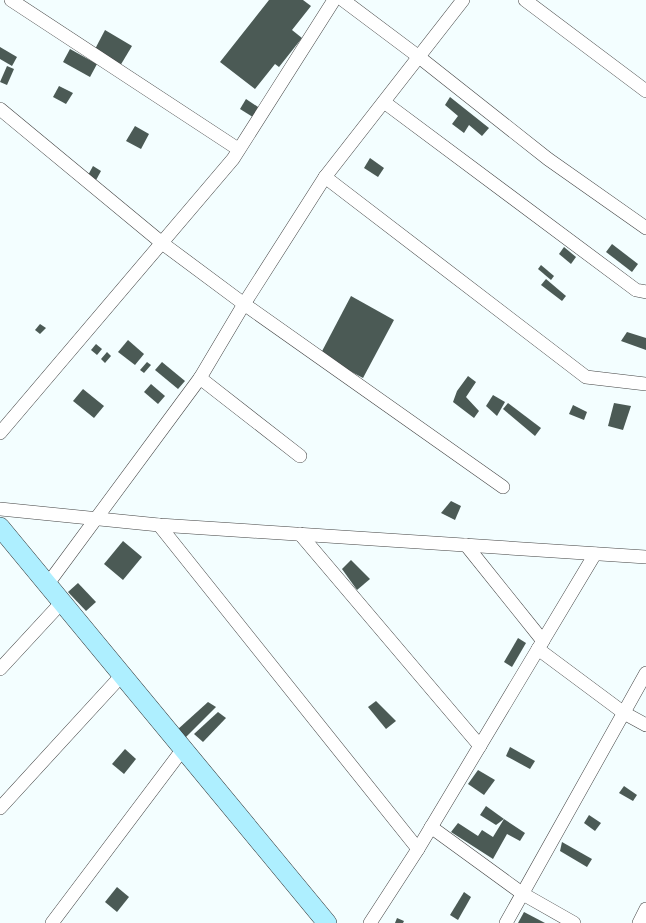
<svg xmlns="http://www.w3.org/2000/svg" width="646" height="923" font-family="'Zilla Slab',serif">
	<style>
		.building { fill: #4b5a55 }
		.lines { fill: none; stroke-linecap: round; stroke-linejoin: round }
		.street-casing { stroke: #434343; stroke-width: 14 }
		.secondary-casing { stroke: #323232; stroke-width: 20 }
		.street { stroke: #fff; stroke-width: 13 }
		.secondary { stroke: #aeefff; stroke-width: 19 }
	</style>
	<rect width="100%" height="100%" fill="#f3feff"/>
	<!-- building -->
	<g class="building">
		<polygon points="269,0 303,0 311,6 292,30 302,38 279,67 275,64 255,89 220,62"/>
		<polygon points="105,30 132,46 120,66 94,51"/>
		<polygon points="0,47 17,57 12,66 0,59"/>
		<polygon points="70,49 97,64 90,77 63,62"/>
		<polygon points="7,66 14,69 7,85 0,82"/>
		<polygon points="59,86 73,93 66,104 53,97"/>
		<polygon points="450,97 489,128 482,136 469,125 464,133 452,124 458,116 445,105"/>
		<polygon points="246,99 267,113 261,122 240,109"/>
		<polygon points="135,126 149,134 141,149 126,141"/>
		<polygon points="370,158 384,168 378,177 364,168"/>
		<polygon points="93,166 101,171 95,182 87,177"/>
		<polygon points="612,244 638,264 632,272 606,252"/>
		<polygon points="564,247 576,257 571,264 559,254"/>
		<polygon points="541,265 554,276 551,280 538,269"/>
		<polygon points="546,279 566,296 562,301 541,285"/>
		<polygon points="351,296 394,320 363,378 320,355"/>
		<polygon points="40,324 46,328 40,334 35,330"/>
		<polygon points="627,332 646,338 646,350 621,341"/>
		<polygon points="128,340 144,354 135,365 118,352"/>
		<polygon points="96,344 102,349 97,355 91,350"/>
		<polygon points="107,352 111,356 105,363 101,359"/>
		<polygon points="147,362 151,365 144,373 140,370"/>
		<polygon points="162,362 185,381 178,389 155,370"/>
		<polygon points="468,376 476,382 466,397 479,411 474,418 453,402 457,391"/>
		<polygon points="151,384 165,396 158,404 144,392"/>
		<polygon points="83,389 104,406 94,418 73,401"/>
		<polygon points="493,395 505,402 497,416 486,406"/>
		<polygon points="508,403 541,428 535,436 503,409"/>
		<polygon points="614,403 631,406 623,430 608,426"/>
		<polygon points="573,405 587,412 584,420 569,414"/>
		<polygon points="451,501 461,506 455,520 441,513"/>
		<polygon points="123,541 142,557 123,580 104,564"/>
		<polygon points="351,560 370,579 357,590 342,569"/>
		<polygon points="78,583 96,602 86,611 68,592"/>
		<polygon points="518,638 526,643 512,667 504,662"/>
		<polygon points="376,701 396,721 386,729 368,707"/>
		<polygon points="208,702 216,707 185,738 177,730"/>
		<polygon points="218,712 226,718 203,742 194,734"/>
		<polygon points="510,747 535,761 530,769 506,756"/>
		<polygon points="125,749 136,759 124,774 112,764"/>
		<polygon points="478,770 495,780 484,795 468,784"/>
		<polygon points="624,786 637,795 633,801 619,793"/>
		<polygon points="486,806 504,819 496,825 480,815"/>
		<polygon points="589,815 601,823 595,831 584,823"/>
		<polygon points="504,819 525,833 520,841 507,834 493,859 451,832 458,823 478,836 482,830 493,837"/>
		<polygon points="562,842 592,859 587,867 560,851"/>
		<polygon points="117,887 129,897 117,912 105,902"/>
		<polygon points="464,892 471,897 458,920 450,915"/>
		<polygon points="524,912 545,923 518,923"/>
		<polygon points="397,918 404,921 403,923 395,923"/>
	</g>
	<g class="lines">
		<!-- street casing -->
		<g class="street-casing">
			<g id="street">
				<polyline points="11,0 238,149"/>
				<polyline points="343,0 419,57 548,159 646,228"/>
				<polyline points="525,0 646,91"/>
				<polyline points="384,102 636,290 646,292"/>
				<polyline points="0,109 162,243 244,304 503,487"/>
				<polyline points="325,177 586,377 646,384"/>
				<polyline points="200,378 300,456"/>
				<polyline points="0,433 233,159 334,0"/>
				<polyline points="0,509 159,525 646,557"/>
				<polyline points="159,525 418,849"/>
				<polyline points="300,534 480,746"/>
				<polyline points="466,545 543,641"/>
				<polyline points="47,585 200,378 244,304 325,177 463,0"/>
				<polyline points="538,649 624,713 646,725"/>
				<polyline points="0,669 62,602"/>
				<polyline points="0,808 122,675"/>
				<polyline points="431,827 523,894 574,923"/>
				<polyline points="52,923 183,749"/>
				<polyline points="370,923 418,849 595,554"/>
				<polyline points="506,923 646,673"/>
				<polyline points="639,923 646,909"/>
			</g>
		</g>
		<!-- secondary casing -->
		<g class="secondary-casing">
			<polyline id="secondary" points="0,527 327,923"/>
		</g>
		<!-- street -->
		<use href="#street" class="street"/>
		<!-- secondary -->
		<use href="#secondary" class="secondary"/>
	</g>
</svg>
